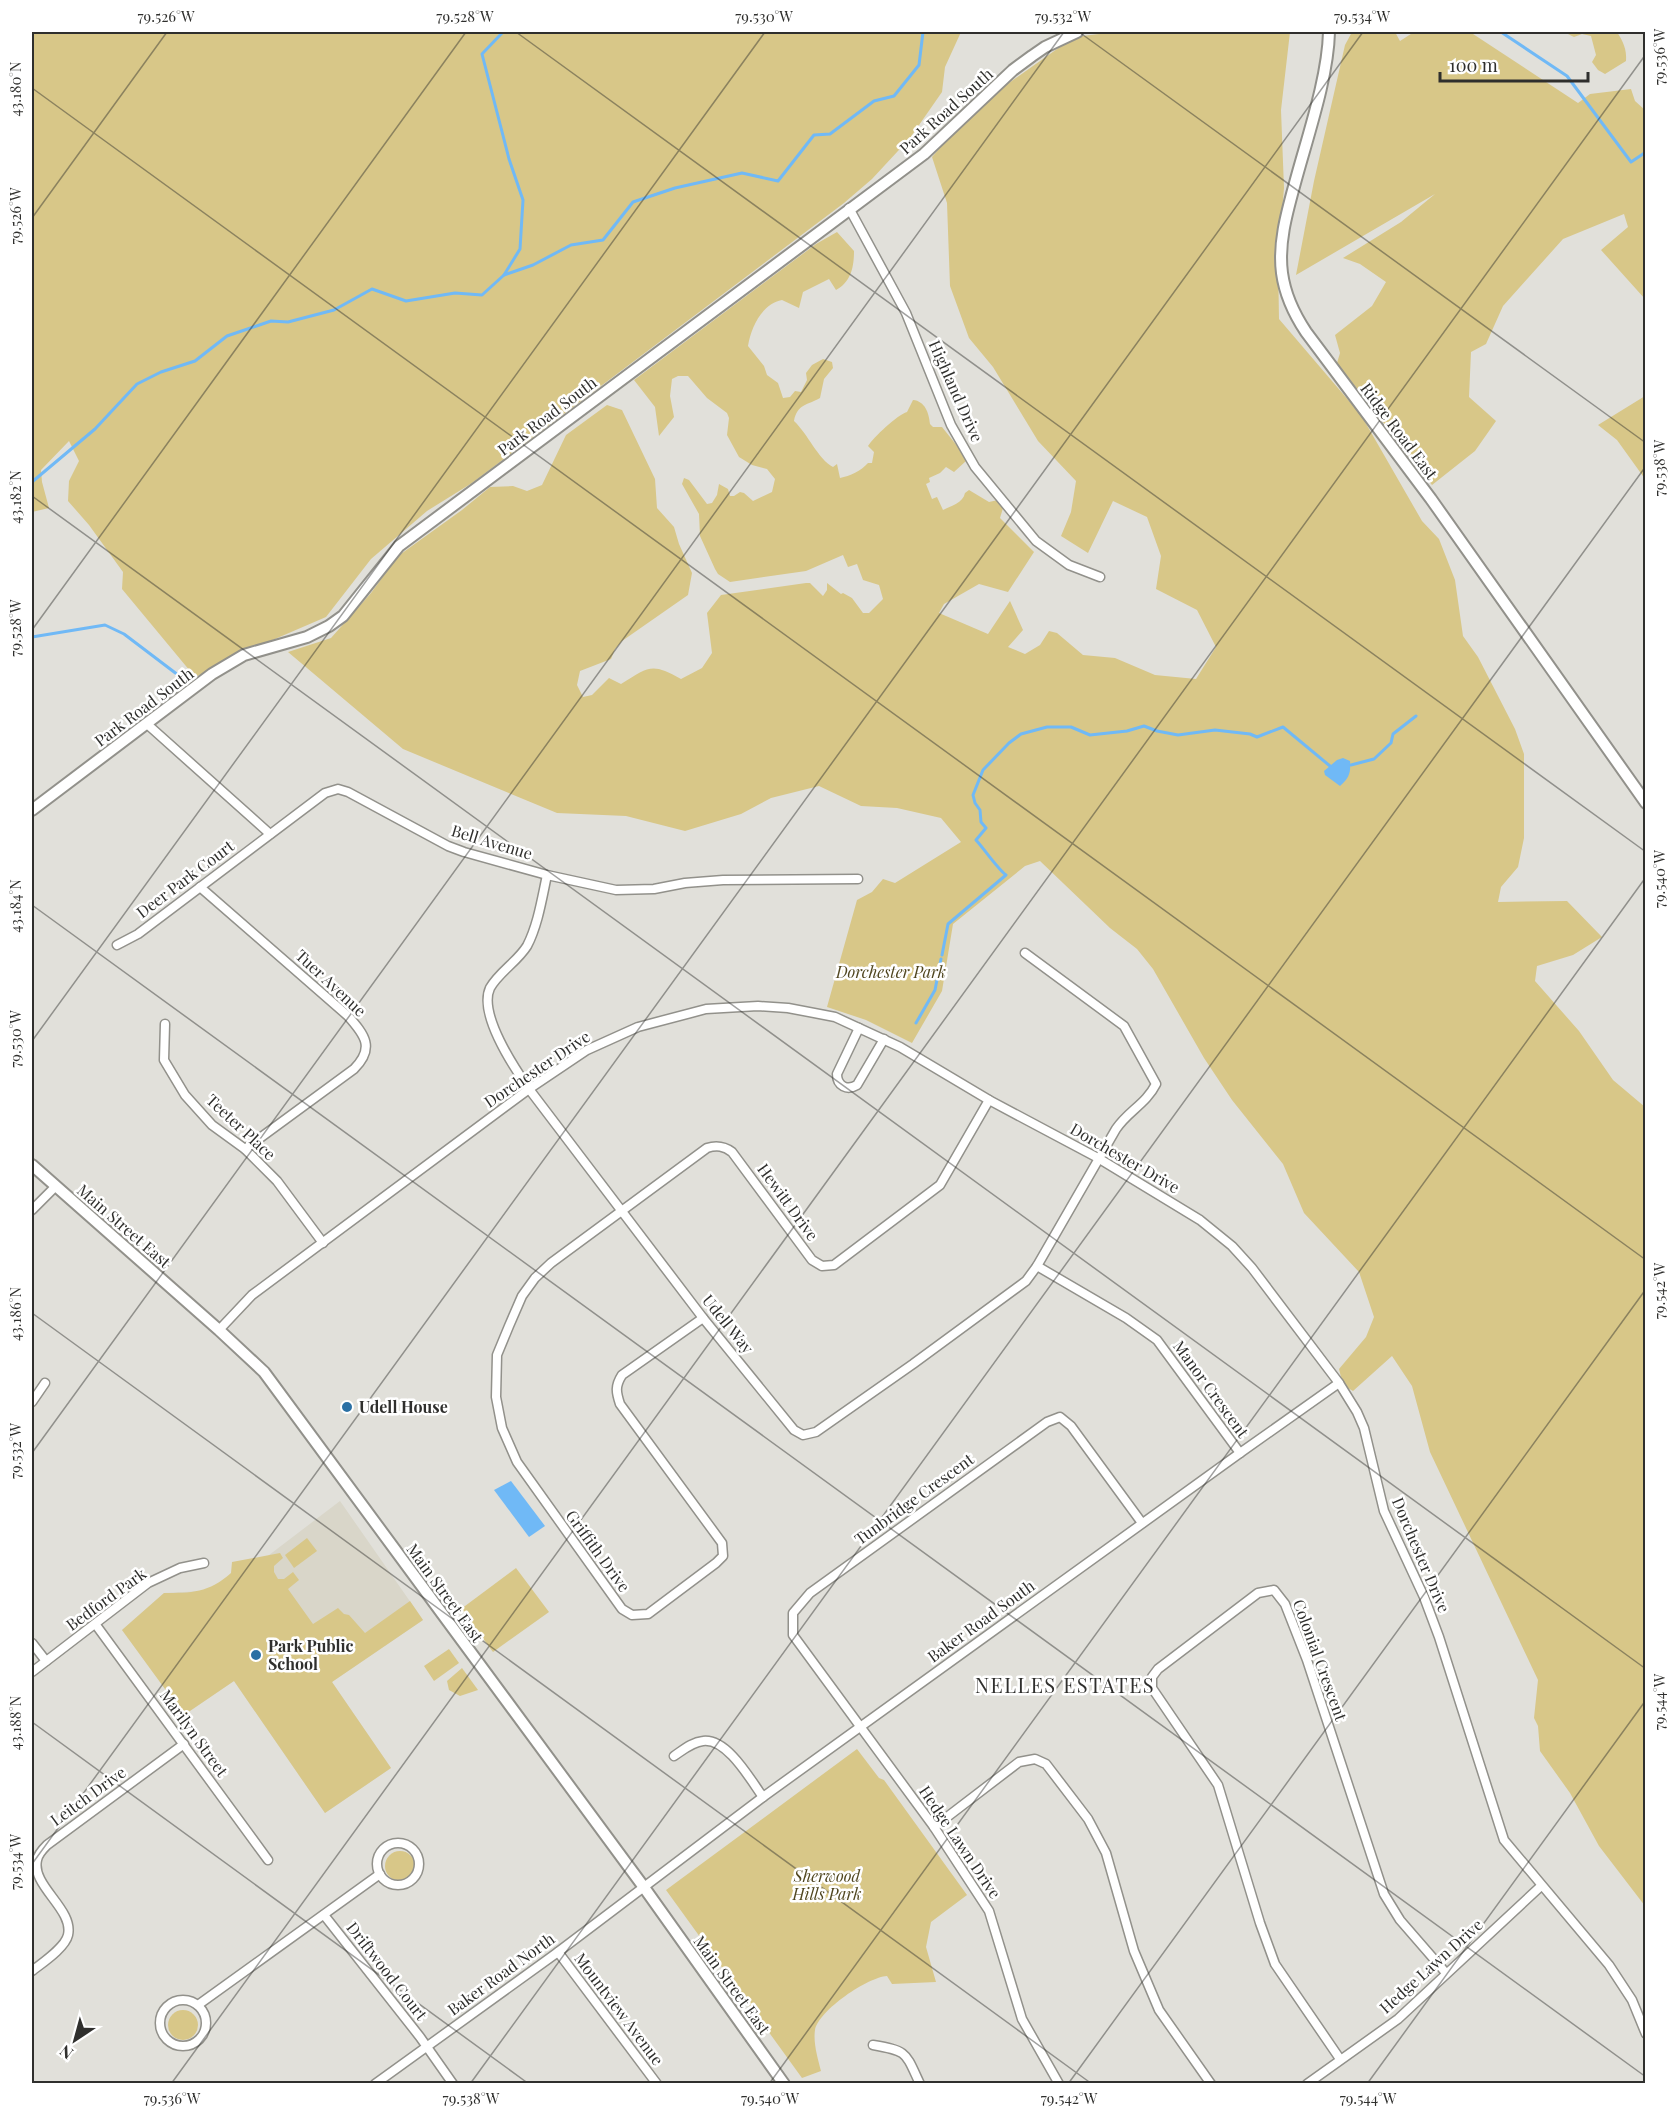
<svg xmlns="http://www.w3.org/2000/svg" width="1677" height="2115" font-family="'Playfair Display',serif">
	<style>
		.built { fill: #d9d6c9 }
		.green { fill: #d8c788 }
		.water { fill: #70b9f6 }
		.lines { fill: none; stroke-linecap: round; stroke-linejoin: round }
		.stream { stroke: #70b9f6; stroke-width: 3 }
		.minor-casing { stroke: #92918b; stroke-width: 11 }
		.secondary-casing { stroke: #92918b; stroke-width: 14 }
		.minor { stroke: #fff; stroke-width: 8 }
		.secondary { stroke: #fff; stroke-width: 10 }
		.ticks { fill: none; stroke: #2f2f2d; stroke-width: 1.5; stroke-opacity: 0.45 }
		.poi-dot { fill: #2a70a4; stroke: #fff; stroke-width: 2 }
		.labels { text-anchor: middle; stroke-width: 5; stroke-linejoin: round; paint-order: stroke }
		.street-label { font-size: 16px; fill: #2f2f2d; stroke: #fff }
		.park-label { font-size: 16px; font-style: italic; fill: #50461f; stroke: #fff }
		.poi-label { font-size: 16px; font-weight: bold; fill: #2f2f2d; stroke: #fff; text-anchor: start }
		.quarter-label { font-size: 20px; letter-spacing: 1.5px; fill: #2f2f2d; stroke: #fff }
		.neatline { fill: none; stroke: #2f2f2d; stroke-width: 2 }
		.ticks-label { font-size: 15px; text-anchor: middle; fill: #2f2f2d }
	</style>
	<rect width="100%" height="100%" fill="#e1e0da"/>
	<!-- built -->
	<polygon class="built" points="340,1501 423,1620 332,1682 391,1768 325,1813 234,1681 184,1715 122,1630 164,1593 223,1590"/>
	<!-- green -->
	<g class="green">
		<polygon points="32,32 961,32 945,67 942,92 910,138 872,179 844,203 472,483 427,511 371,559 326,617 268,642 195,677 122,589 123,572 89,525 68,501 69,481 79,461 69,441 41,470 42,482 49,508 32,512"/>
		<path d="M1103,32H1290L1281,110L1284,188L1278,260L1279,319L1361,415L1422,521L1439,539L1455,580L1463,636L1478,657L1515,729L1524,754V838L1518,867L1501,887L1498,902L1567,901L1602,937L1573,955L1537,966L1535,981L1579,1031L1613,1080L1645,1107V1906L1599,1846L1570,1793L1540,1751L1538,1726L1534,1718L1538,1680L1430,1452L1412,1386L1392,1356L1353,1391L1343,1385L1339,1369L1366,1337L1374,1317L1359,1272L1304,1213L1283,1164L1232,1100L1204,1058L1153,969L1137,949L1110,928L1040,861L1025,866L953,924L942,991L912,1043L866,1020L827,1007L857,900L872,892L883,879L895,883L961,842L941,818L897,808L861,806L819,786L771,798L741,814L685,831L626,816L557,813L403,749L288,652L331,638L371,593L398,556L462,510L490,487L513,486L527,491L542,485L566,435L607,405L622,410L655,479L657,508L674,527L679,544L692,573L688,595L622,641L615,649L611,659L580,671L577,685L583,697L592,695L609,678L621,684C649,667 651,662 681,679L702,668L712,653L707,613L721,595L806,583H810L823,596L827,590V583L841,594L843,593L852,598L863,613H869L883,599L879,585L863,580L857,564L848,567L843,555L806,571L730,582L718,574L715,569L700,536L699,514L682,484L684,478L689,480L707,504L712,503L717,495L719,484L728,489L730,496H734L740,492L744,493L753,501L772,492L775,479L767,469L752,465L739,457L727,435L729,418L727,413L707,398L688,376H678L672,379L670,396L674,417L659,436L655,407L634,380L816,244L837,232L854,251C854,267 851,282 836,290L829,279L803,292L799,308L782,300C762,304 751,327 748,346L764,366L767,375L778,383L783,398L790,397L795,391L801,392L807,380L806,373L812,365L823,359L832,362L833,368L824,379L820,398C808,405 797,404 794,421C808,434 818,459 833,467L837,464L840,478C850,476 861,471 868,463H872L874,452L868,446C874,437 897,415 907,412L913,400C925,401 929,413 930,424L933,427H942L962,452L966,461L954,472L946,467L940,473L929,478L930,482L926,484L932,499L937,497L943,510C951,506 963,503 965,493L969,490L989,502L998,500L1003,508L1000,518L1034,552L1008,592L979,584L944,604L939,613L988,634L1010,601L1023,630L1008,647L1025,654L1040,645L1049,631L1057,633L1083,655L1115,658L1155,675L1196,679L1216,647L1197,610L1156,589L1161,556L1147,517L1113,501L1088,553L1061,536L1071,512L1076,481L1038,441L993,367L969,338L950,286L947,203L932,157L962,122L999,90L1074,37L1099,34Z"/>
		<polygon points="1352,32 1395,32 1400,41 1414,32 1470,32 1578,103 1590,94 1631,89 1635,101 1645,110 1645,299 1601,250 1628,227 1624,214 1563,239 1503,306 1486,344 1471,352 1469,397 1496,421 1475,451 1432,485 1337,363 1340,353 1335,335 1372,306 1386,282 1360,264 1343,258 1401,222 1435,194 1296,275 1314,181 1345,45"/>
		<path d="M1564,32H1617C1623,41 1627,50 1626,61L1605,74L1598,70L1592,62L1596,55L1591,36L1582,34L1574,37Z"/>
		<polygon points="1645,396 1645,479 1617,440 1598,425"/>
		<polygon points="307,1538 317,1551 294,1568 285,1555"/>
		<path d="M280,1553L283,1558L274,1566V1572L278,1579H284L293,1572L299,1580L288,1589L313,1624L338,1608L344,1614L349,1615L365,1633L410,1601L423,1620L332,1682L391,1768L325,1813L234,1681L184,1715L122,1630L164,1593C191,1593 209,1593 231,1573L232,1562Z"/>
		<polygon points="516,1568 549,1612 493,1652 461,1609"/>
		<polygon points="449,1649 459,1663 434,1681 424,1666"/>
		<polygon points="462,1668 478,1690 460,1696 449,1690 447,1681"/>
		<path d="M857,1749L879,1778L884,1780L967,1895L931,1922L926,1947L936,1982L892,1984L887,1976C868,1977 819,2010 815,2030C813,2043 818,2059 821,2071L802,2078L666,1890Z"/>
		<circle cx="400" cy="1866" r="15"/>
		<circle cx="183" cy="2025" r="15"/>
	</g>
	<!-- water -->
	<g class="water">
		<path d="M1343,758L1350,761C1351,773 1349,778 1340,786L1325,775L1324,771L1337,760Z"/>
		<polygon points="511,1481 545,1526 529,1537 494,1490"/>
	</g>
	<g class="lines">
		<!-- stream -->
		<g class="stream">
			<polyline points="503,32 482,54 509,159 523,200 520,249 504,275"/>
			<polyline points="1501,32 1567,76 1631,162 1646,152"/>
			<polyline points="32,482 95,429 137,384 161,372 195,361 227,336 271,321 288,322 334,310 372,289 406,301 455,293 482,295 504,275 533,265 571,245 603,240 633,202 675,188 742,173 778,181 814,135 830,134 874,101 894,96 919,65 923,32"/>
			<polyline points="32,637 105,625 124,634 182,678"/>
			<polyline points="1351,765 1374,759 1391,743 1393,734 1416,716"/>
			<path d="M942,955L948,924L1006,875C997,868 985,850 976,840L986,828L981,822L980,810L975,803L973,795L983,770L1009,743L1021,734L1047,727H1071L1090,735L1127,731L1144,726L1157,731L1178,735L1215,730L1250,734L1257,737L1283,727L1330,766"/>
			<polyline points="916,1023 935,990 941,959"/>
		</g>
		<!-- minor casing -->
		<g class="minor-casing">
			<g id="minor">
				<polyline points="849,208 906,313 951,425 975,467 1036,541 1069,565 1100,577"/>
				<polyline points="147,724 270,834"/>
				<path d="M547,875C542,898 538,925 527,946C517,962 499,972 490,988C478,1014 515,1069 529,1089L703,1318L794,1430L803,1435L816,1432L913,1364L1026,1281L1037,1266L1116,1129C1128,1111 1146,1104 1156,1084L1124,1026L1025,953"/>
				<path d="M200,887L348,1016C365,1035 375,1048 354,1069L245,1149"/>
				<polyline points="117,945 138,934 325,793 338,789 348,792 448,846 464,852 547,875 616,890 654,889 685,883 723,880 858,879"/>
				<polyline points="165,1024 164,1060 185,1095 212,1125 245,1149 277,1181 323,1243"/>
				<path d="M859,1028L837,1074C837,1086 847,1091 857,1085L884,1039"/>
				<polyline points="32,1210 56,1186"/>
				<polyline points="1037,1266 1126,1318 1157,1340 1240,1453"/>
				<path d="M703,1318L622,1375C615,1386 616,1392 620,1404L722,1543L723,1556L716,1563L648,1614L632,1615L622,1609L517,1462L502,1428L496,1397L497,1355L509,1326L522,1296L535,1278L551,1263L707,1148C717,1145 724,1146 732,1152L812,1260L822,1266L834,1265L940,1185L989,1100"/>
				<polyline points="219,1330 252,1295 529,1089 587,1050 638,1027 706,1009 758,1006 788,1008 835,1017 900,1047 989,1100 1098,1158 1200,1220 1232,1246 1252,1268 1339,1383 1357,1412 1364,1428 1384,1511 1424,1597 1439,1637 1504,1840 1609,1965 1632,2000 1646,2034"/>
				<polyline points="32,1402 45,1383"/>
				<polyline points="96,1625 268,1860"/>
				<polyline points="32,1643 46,1661"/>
				<polyline points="32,1672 148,1583 180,1568 204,1563"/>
				<path d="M674,1756C683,1750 692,1742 703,1741C727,1738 750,1779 763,1797"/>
				<polyline points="934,1827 1019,1762 1035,1759 1046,1764 1088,1819 1106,1853 1134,1951 1159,2010 1211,2084"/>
				<circle cx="398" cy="1864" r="21"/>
				<polyline points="324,1915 420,2037 453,2084"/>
				<polyline points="558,1952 657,2084"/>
				<path d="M32,1971C42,1963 65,1948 68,1935C74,1909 31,1886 37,1860C38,1854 43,1849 47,1845L184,1744"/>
				<circle cx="183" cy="2023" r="23"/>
				<polyline points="198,2005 380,1874"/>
				<path d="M873,2045C908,2051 905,2052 920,2084"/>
				<polyline points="1340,2059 1275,1964 1260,1923 1218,1785 1152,1688 1152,1677 1158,1669 1258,1593 1274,1590 1285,1604 1307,1660 1384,1894 1400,1920 1446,1973"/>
				<polyline points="375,2084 558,1952 763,1797 1240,1453 1339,1383"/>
				<polyline points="1059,2084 1022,2019 989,1911 934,1827 793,1635 793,1613 810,1593 1047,1422 1060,1417 1071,1426 1142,1523"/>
				<polyline points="1307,2084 1398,2019 1541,1886"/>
			</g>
		</g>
		<!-- secondary casing -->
		<g class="secondary-casing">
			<g id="secondary">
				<path d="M1329,32C1328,78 1307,138 1295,183C1287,212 1278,243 1282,273C1285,295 1294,314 1306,332L1431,499L1646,803"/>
				<polyline points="32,810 212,674 244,655 307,637 329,626 343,616 399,546 924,154 1013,70 1032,56 1045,47 1077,32"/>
				<polyline points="32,1165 219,1330 264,1372 643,1886 784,2084"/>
			</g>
		</g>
		<!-- minor -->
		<use href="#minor" class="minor"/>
		<!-- secondary -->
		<use href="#secondary" class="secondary"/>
	</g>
	<!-- ticks -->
	<path class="ticks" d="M516,32L1646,852M1079,32L1646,443M1641,32L1646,35M32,88L1646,1260M32,218L167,32M32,496L1646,1669M32,630L466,32M32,905L1646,2077M32,1041L765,32M32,1313L1092,2084M32,1453L1064,32M32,1722L529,2084M32,1864L1363,32M171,2084L1646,54M470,2084L1646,466M769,2084L1646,877M1068,2084L1646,1289M1367,2084L1646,1700"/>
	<!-- markers -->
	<g class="poi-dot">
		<circle cx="347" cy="1407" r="6"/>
		<circle cx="256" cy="1655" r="6"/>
	</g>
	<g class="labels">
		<!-- street labels -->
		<g class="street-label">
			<text transform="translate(946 111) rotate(-42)" y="6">Park Road South</text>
			<text transform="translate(956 391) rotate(66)" y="6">Highland Drive</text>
			<text transform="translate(547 416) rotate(-37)" y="6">Park Road South</text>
			<text transform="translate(1399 431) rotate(53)" y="6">Ridge Road East</text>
			<text transform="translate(144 707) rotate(-37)" y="6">Park Road South</text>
			<text transform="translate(492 842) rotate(17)" y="6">Bell Avenue</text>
			<text transform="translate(185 879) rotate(-37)" y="6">Deer Park Court</text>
			<text transform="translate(331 983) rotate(43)" y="6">Tuer Avenue</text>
			<text transform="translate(537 1069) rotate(-34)" y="6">Dorchester Drive</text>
			<text transform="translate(241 1127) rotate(43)" y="6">Teeter Place</text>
			<text transform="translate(1125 1158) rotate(30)" y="6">Dorchester Drive</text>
			<text transform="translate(788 1202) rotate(54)" y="6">Hewitt Drive</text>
			<text transform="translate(124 1226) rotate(41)" y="6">Main Street East</text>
			<text transform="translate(728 1324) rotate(51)" y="6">Udell Way</text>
			<text transform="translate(1211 1389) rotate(54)" y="6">Manor Crescent</text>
			<text transform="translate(914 1499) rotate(-36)" y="6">Tunbridge Crescent</text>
			<text transform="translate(598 1551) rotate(54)" y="6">Griffith Drive</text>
			<text transform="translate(1421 1555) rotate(67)" y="6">Dorchester Drive</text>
			<text transform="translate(445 1593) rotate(54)" y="6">Main Street East</text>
			<text transform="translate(106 1599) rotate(-36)" y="6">Bedford Park</text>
			<text transform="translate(981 1621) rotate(-36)" y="6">Baker Road South</text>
			<text transform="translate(1320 1660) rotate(70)" y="6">Colonial Crescent</text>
			<text transform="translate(194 1733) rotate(54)" y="6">Marilyn Street</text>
			<text transform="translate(88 1796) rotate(-36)" y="6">Leitch Drive</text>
			<text transform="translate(960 1842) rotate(56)" y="6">Hedge Lawn Drive</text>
			<text transform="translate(1431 1966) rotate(-42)" y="6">Hedge Lawn Drive</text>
			<text transform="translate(387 1971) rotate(52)" y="6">Driftwood Court</text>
			<text transform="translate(501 1974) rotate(-36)" y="6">Baker Road North</text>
			<text transform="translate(732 1985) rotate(54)" y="6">Main Street East</text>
			<text transform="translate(619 2009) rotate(53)" y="6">Mountview Avenue</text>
		</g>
		<!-- park labels -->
		<g class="park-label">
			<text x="891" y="978">Dorchester Park</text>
			<text x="827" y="1882">Sherwood<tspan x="827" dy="18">Hills Park</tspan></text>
		</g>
		<!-- poi labels -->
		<g class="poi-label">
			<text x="359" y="1413">Udell House</text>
			<text x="268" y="1652">Park Public<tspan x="268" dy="18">School</tspan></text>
		</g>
		<!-- quarter labels -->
		<g class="quarter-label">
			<text x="1065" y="1693">NELLES ESTATES</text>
		</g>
	</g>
	<!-- border -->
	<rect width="1677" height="2115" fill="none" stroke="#ffffff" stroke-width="66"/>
	<!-- north arrow -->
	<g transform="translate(75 2040) rotate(216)" stroke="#ffffff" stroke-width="4.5" paint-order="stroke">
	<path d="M0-4.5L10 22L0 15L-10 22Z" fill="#2f2f2d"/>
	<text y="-9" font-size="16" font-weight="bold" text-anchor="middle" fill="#2f2f2d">N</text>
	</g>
	<!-- scale -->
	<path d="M1440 72v9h148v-9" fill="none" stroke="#2f2f2d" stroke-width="3"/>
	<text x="1449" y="72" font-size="18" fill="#2f2f2d" stroke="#ffffff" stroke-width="4.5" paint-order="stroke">100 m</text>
	<rect x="33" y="33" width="1611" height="2049" class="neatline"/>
	<g class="ticks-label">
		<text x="166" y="22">79.526°W</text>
		<text x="465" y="22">79.528°W</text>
		<text x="764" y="22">79.530°W</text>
		<text x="1063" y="22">79.532°W</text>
		<text x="1362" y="22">79.534°W</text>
		<text transform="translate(1660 57) rotate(-90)" y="5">79.536°W</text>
		<text transform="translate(16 89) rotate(-90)" y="5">43.180°N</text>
		<text transform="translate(16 216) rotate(-90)" y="5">79.526°W</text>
		<text transform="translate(1660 468) rotate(-90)" y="5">79.538°W</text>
		<text transform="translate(16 497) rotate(-90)" y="5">43.182°N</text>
		<text transform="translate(16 628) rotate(-90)" y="5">79.528°W</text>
		<text transform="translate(1660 879) rotate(-90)" y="5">79.540°W</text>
		<text transform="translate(16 906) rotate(-90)" y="5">43.184°N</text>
		<text transform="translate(16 1039) rotate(-90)" y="5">79.530°W</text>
		<text transform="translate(1660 1291) rotate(-90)" y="5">79.542°W</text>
		<text transform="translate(16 1314) rotate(-90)" y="5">43.186°N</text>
		<text transform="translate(16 1451) rotate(-90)" y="5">79.532°W</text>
		<text transform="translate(1660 1702) rotate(-90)" y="5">79.544°W</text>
		<text transform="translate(16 1723) rotate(-90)" y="5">43.188°N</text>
		<text transform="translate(16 1862) rotate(-90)" y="5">79.534°W</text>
		<text x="172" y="2104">79.536°W</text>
		<text x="471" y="2104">79.538°W</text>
		<text x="770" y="2104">79.540°W</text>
		<text x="1069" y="2104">79.542°W</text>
		<text x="1368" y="2104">79.544°W</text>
	</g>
</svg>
